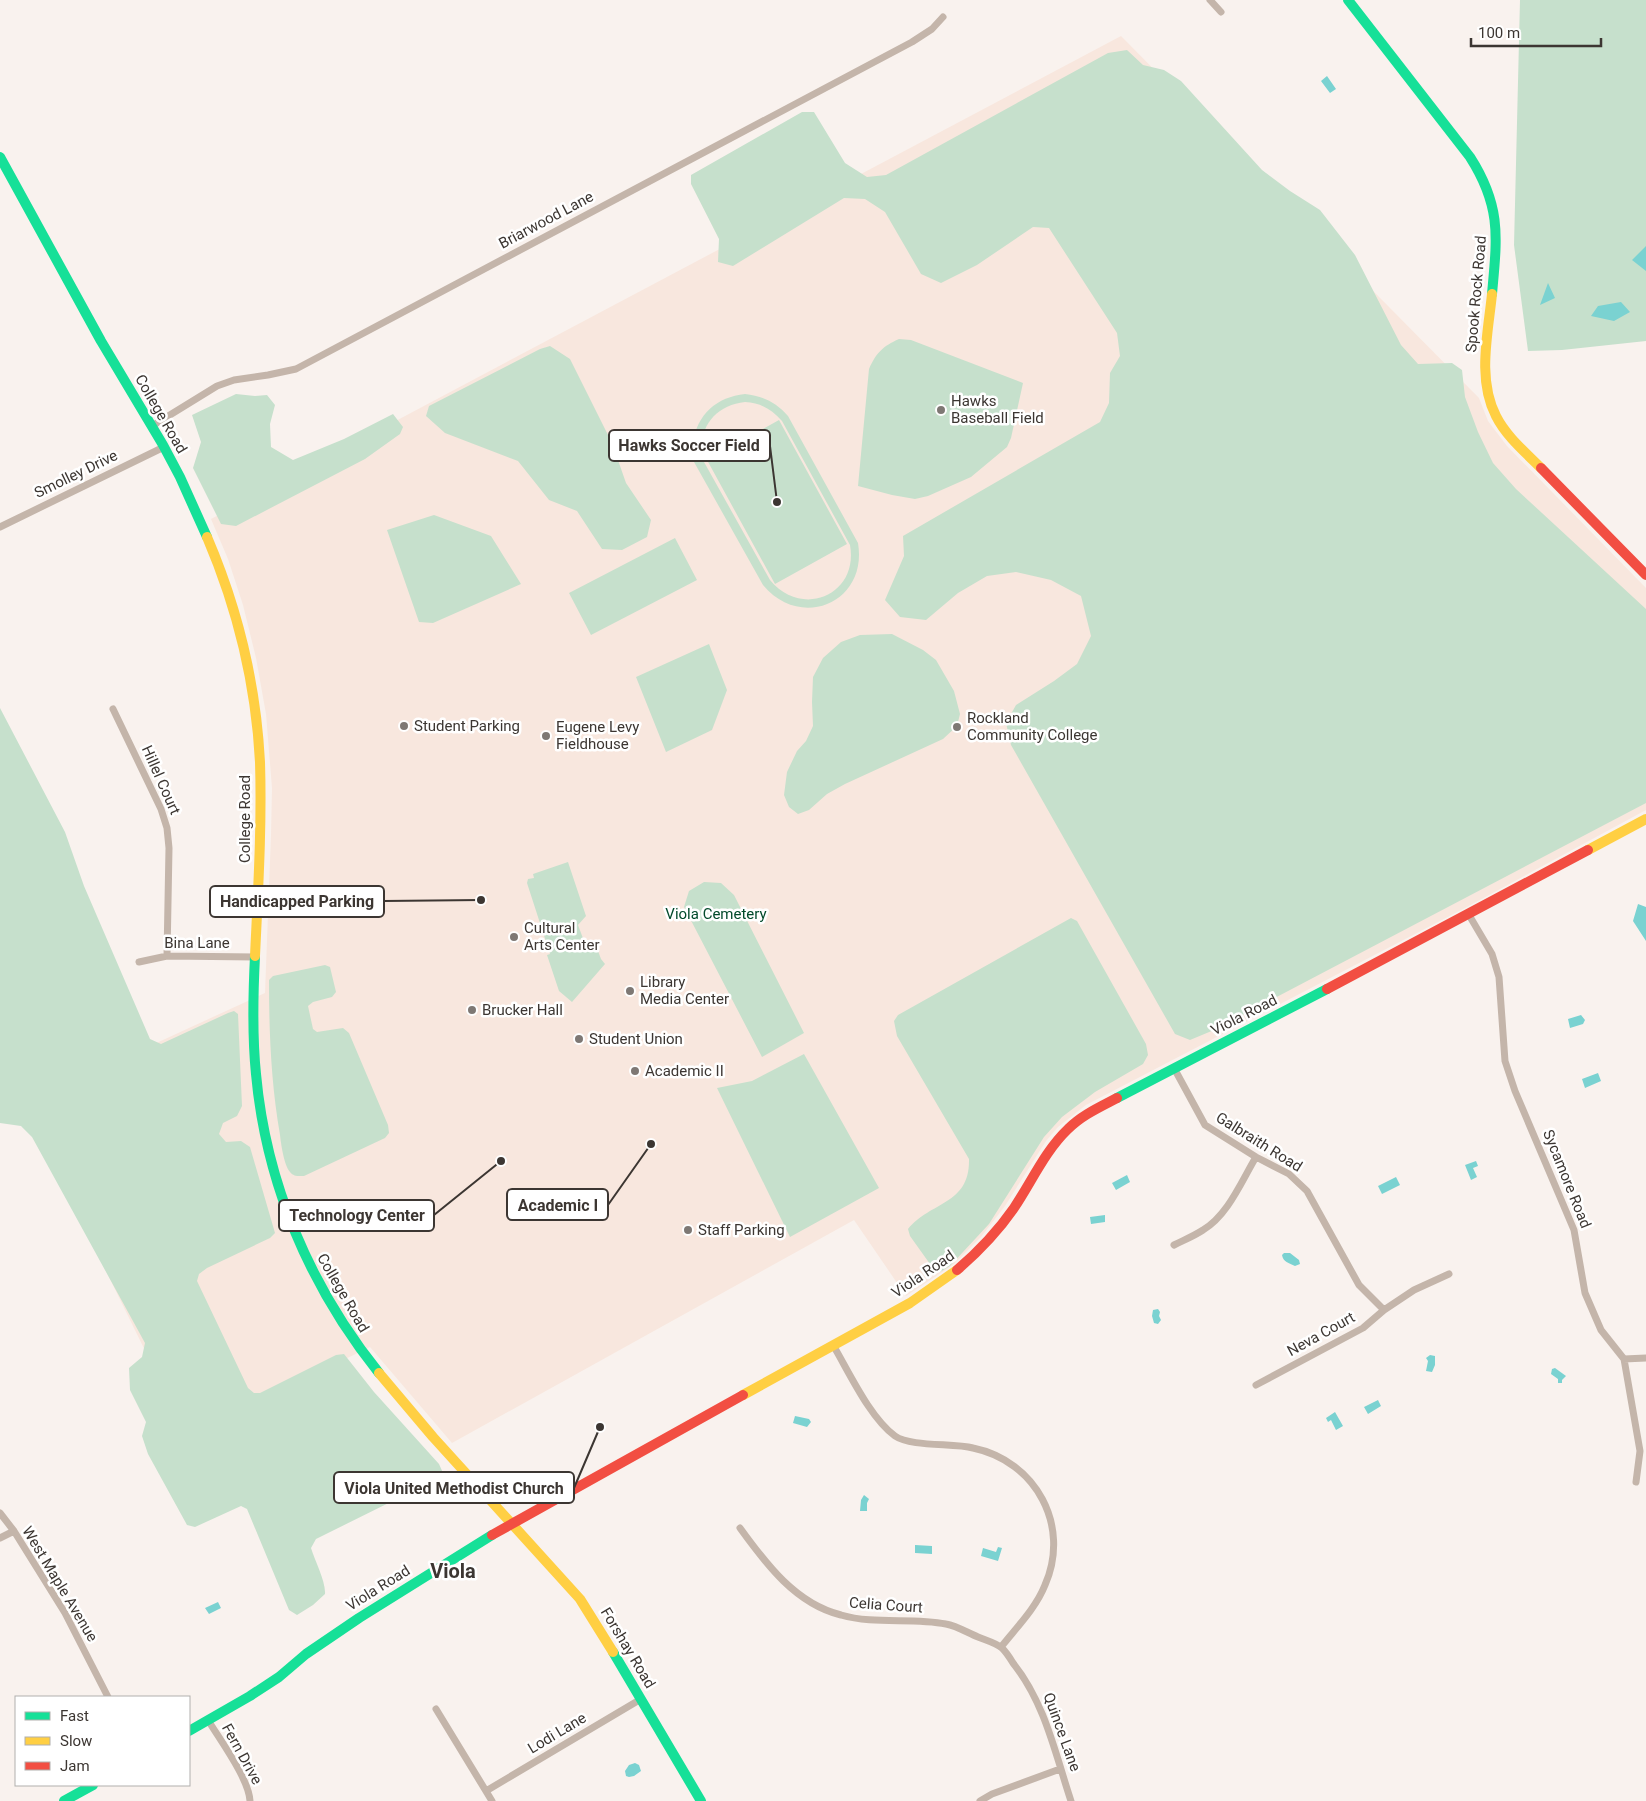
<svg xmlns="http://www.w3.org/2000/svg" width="1646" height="1801" font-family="Roboto,sans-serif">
<rect width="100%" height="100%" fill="#f9f2ee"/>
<path fill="#f8e7de" d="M1121 36 1479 398 1488 421 1507 446 1646 588V810L1465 908 1086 1105 1058 1127 1046 1141 1005 1206 981 1237 953 1265 906 1296 854 1220 452 1443 370 1347 187 1436 24 1104 265 993 271 835 272 788 266 714 256 658 243 605 228 559 211 519Z"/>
<path fill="#c6e0cc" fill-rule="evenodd" d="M1520 0H1646V341L1562 350 1528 351 1514 245Z
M1127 50 1143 65 1164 70 1181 81 1262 170 1290 191 1320 210 1355 255 1401 345 1418 364 1452 363 1462 370 1465 397 1478 432 1493 463 1516 489 1646 609V803L1214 1030 1190 1040 1175 1034 1011 745 1006 723 1016 705 1054 681 1077 664 1091 636 1081 596 1051 580 1016 572 987 576 958 593 926 620 900 617 885 600 904 556 903 536 1100 422 1109 403 1110 373 1120 356 1117 333 1049 228 1033 227 977 265 941 283 921 274 885 212 865 199 844 198 733 266 718 262 719 239 691 184V175L802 112H814L845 163 867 177 886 175 1108 53Z
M899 339 911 340 1023 383 1011 438 1007 447 971 477 928 496 915 499 892 495 858 486 869 369C876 353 883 346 899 339Z
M550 346 570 359 612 443 626 483 651 520 647 537 622 550 602 549 577 511 549 500 518 461 445 433 426 416 429 406 540 349Z
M236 394 255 396 267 395 275 405 270 424 271 447 293 460 344 439 393 414 403 427 400 434 365 459 236 526 221 524 193 468 201 442 192 415Z
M745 394C763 396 776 402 788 416L858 543C868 602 801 631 763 585L680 437 687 433 693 443C697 414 717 397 745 394ZM745 402C761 403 771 409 782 421L850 545C859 595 802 619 770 580L704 462C695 431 714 405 745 402Z
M779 420 847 544 775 584 707 460Z
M434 515 491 536 521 584 433 623 419 622 387 530Z
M675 538 697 580 591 635 569 593Z
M892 634 923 650 936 660 954 691 960 714 957 726 943 739 845 784 827 794 809 810 798 814 789 807 784 795 787 772 797 751 806 741 813 726 812 702 813 677 823 658 841 642 860 635Z
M709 644 727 690 712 730 666 752 636 677Z
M0 708 65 832 84 886 150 1039 161 1044 228 1013 234 1011 238 1014 242 1106 237 1116 223 1123 219 1134 226 1142 241 1141 250 1147 275 1233 270 1238 207 1268 199 1274 197 1281 248 1388 254 1393H260L336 1355 344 1354 374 1392 439 1464 443 1473 437 1479 316 1539 311 1548C315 1561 326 1582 325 1594L313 1605 297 1615 289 1610 247 1509 241 1506 195 1527 187 1525 148 1454 142 1436 146 1422 130 1390 129 1368 142 1357 145 1343 32 1137 21 1126 0 1123Z
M568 862 586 916 578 925 584 941 595 943 601 959 605 964 572 1002 559 991 547 955 550 954 527 883 528 879 534 878 533 874Z
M704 882 721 883 734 895 804 1033 762 1057 684 907 689 891Z
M1071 918 1077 921 1146 1044 1148 1055 1143 1064 1095 1092 1062 1117 1044 1137 989 1224 950 1266 940 1272 935 1271 910 1236 908 1229C931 1201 970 1205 969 1159L897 1036 894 1021 898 1015Z
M325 965 330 967 336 992 332 997 313 1002 308 1006 313 1029 317 1032 343 1028 349 1033 388 1125 389 1133 385 1138 304 1176C299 1176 294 1177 290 1172 284 1165 281 1144 280 1135 271 1082 269 1033 269 980L273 976Z
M804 1054 879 1188 790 1237 717 1088 752 1081Z"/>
<path fill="#7ad2d1" d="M1327 76 1336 89 1330 93 1321 81Z
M1646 246V271L1632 260Z
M1548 283 1555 298 1540 305Z
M1621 302 1630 312 1614 321 1591 316 1598 306Z
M1638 904 1646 907V941L1633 921Z
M1581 1015 1585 1020 1583 1024 1570 1028 1568 1019Z
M1598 1073 1601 1081 1585 1088 1582 1079Z
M1476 1161 1478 1166 1473 1168 1477 1177 1471 1180 1465 1165Z
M1127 1175 1130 1182 1116 1190 1112 1183Z
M1396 1177 1400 1185 1382 1194 1378 1186Z
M1105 1215V1222L1091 1224 1090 1217Z
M1284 1253H1290L1299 1260 1300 1264 1295 1266C1289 1263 1283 1262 1282 1255Z
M1158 1309 1160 1312 1159 1316 1161 1320 1158 1324 1154 1323 1152 1316 1153 1310Z
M1430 1355 1435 1356V1365L1432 1372 1426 1371 1428 1361 1426 1358Z
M1555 1368 1566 1376 1562 1380V1383H1558V1379L1551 1374 1552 1369Z
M1378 1400 1381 1406 1368 1414 1364 1407Z
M1335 1412 1343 1426 1336 1430 1331 1420 1328 1422 1326 1418Z
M795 1416 809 1419 811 1422 807 1427 793 1423Z
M864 1495 869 1499 867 1503V1511H860L861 1500Z
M915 1545 932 1546V1554L915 1553Z
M998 1547 1002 1548 998 1561 981 1556 983 1548 996 1552Z
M218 1602 221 1608 209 1614 205 1608Z
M635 1763 639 1765 641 1771 634 1776 629 1777 626 1776 625 1771 629 1765Z"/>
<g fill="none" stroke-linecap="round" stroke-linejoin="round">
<path stroke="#c4b5aa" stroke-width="7" d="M1210 0 1221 12
M152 426 217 386 234 380 268 375 296 369 912 42 932 29 943 17
M0 527 164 447
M113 709 161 809 167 828 169 848 167 956
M1469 915 1492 954 1499 977 1505 1061 1515 1091 1574 1230 1585 1293 1601 1330 1624 1359 1640 1451 1636 1482
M139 962 167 956 256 957
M1174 1068 1205 1125 1256 1157 1289 1174 1307 1191 1359 1285 1384 1310
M1174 1245C1184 1240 1194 1236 1203 1230 1228 1215 1241 1182 1256 1157
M833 1345C849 1372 870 1418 895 1436 911 1447 953 1443 973 1448 1036 1461 1071 1526 1045 1585 1036 1608 1016 1628 1001 1647
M1624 1359 1646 1358
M1256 1385 1363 1328 1384 1310 1414 1290 1449 1274
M0 1513 14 1531 65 1613 108 1697
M740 1528C766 1564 796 1604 841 1615 875 1625 912 1617 946 1624 957 1626 968 1633 978 1637 985 1640 996 1643 1002 1648 1006 1652 1010 1658 1013 1663 1045 1703 1055 1753 1071 1801
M0 1538 14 1531
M436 1709 492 1801
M208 1720C220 1740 249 1779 250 1801
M486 1791 641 1699
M980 1801 992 1794 1060 1769"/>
<path stroke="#16e098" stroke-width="10" d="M1348 0 1470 157C1502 207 1497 238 1492 294
M0 157 101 341 163 445 180 477 207 537
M255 956C253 995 252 1035 256 1074 266 1184 310 1287 379 1373
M1117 1098 1327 989
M613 1652 701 1801
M189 1731 250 1696 279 1677 306 1654 359 1618 492 1535
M64 1801 93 1785"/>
<path stroke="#ffcf43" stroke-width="10" d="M1492 294C1488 334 1477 379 1496 416 1506 436 1525 452 1541 468
M207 537C237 607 256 685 260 762 262 827 258 891 255 956
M1588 850 1646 819
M379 1373 433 1437 580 1599 613 1652
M743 1395 910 1303 957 1270"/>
<path stroke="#f24e42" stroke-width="10" d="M1541 468 1646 575
M1327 989 1588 850
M957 1270C978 1252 998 1231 1014 1208 1032 1181 1045 1151 1068 1129 1082 1115 1100 1107 1117 1098
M492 1535 743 1395"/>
</g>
<g fill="#7e7874" stroke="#fff" stroke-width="2">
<circle cx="941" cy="410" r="5"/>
<circle cx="404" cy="726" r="5"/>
<circle cx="957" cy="727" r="5"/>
<circle cx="546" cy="736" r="5"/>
<circle cx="514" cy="937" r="5"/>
<circle cx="630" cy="991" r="5"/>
<circle cx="472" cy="1010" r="5"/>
<circle cx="579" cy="1039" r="5"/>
<circle cx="635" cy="1071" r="5"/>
<circle cx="688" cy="1230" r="5"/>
</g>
<g text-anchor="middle" stroke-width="5" stroke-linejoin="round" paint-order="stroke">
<g font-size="15" fill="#3c3632" stroke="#fff">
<text transform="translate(546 220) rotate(-28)" y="5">Briarwood Lane</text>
<text transform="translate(1476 294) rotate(-85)" y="5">Spook Rock Road</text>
<text transform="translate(161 414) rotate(60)" y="5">College Road</text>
<text transform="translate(76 474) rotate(-26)" y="5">Smolley Drive</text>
<text transform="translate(161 780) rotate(66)" y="5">Hillel Court</text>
<text transform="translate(245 819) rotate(-90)" y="5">College Road</text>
<text x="197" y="948">Bina Lane</text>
<text transform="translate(1244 1015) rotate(-27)" y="5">Viola Road</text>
<text transform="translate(1259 1142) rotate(32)" y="5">Galbraith Road</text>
<text transform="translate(1567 1179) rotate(68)" y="5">Sycamore Road</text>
<text transform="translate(923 1274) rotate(-34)" y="5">Viola Road</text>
<text transform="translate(343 1293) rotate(60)" y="5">College Road</text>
<text transform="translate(1321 1334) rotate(-29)" y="5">Neva Court</text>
<text transform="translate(60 1584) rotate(59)" y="5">West Maple Avenue</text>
<text transform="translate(378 1588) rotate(-32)" y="5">Viola Road</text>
<text transform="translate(886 1605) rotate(4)" y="5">Celia Court</text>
<text transform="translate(628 1648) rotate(59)" y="5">Forshay Road</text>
<text transform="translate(1062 1732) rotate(70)" y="5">Quince Lane</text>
<text transform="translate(557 1733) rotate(-31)" y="5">Lodi Lane</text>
<text transform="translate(242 1754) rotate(61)" y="5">Fern Drive</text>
</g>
<g font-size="15" fill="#3c3632" stroke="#fff" text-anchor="start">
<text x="951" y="406">Hawks<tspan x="951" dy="17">Baseball Field</tspan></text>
<text x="967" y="723">Rockland<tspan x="967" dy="17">Community College</tspan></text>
<text x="414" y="731">Student Parking</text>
<text x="556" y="732">Eugene Levy<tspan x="556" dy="17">Fieldhouse</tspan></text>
<text x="524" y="933">Cultural<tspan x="524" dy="17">Arts Center</tspan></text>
<text x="640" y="987">Library<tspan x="640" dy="17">Media Center</tspan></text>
<text x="482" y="1015">Brucker Hall</text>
<text x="589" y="1044">Student Union</text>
<text x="645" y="1076">Academic II</text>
<text x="698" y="1235">Staff Parking</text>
</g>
<g font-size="15" fill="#024a2b" stroke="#fff">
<text x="716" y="919">Viola Cemetery</text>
</g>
<g font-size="20" font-weight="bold" fill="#3c3632" stroke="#fff">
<text x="453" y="1578">Viola</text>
</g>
</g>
<path fill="none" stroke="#3c3632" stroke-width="2" d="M777 502L770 446M481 900L384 901M651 1144L608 1205M501 1161L434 1215M600 1427L574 1488"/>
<g fill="#3c3632" stroke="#fff" stroke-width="2">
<circle cx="777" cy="502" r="5"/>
<circle cx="481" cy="900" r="5"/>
<circle cx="651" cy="1144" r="5"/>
<circle cx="501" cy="1161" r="5"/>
<circle cx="600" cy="1427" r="5"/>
</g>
<g fill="#fff" stroke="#3c3632" stroke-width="2">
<rect x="609" y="430" width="161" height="31" rx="5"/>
<rect x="210" y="886" width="174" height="31" rx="5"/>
<rect x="507" y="1189" width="101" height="31" rx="5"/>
<rect x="279" y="1200" width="155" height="31" rx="5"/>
<rect x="334" y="1472" width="240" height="31" rx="5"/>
</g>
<g font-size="16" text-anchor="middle" font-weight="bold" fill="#3c3632">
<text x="689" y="451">Hawks Soccer Field</text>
<text x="297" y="907">Handicapped Parking</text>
<text x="558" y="1211">Academic I</text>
<text x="357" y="1221">Technology Center</text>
<text x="454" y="1494">Viola United Methodist Church</text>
</g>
<rect x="15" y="1696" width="175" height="90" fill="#ffffff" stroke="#b1afad"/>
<rect x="25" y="1712" width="25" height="8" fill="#16e098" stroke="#b1afad"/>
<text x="60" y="1721" font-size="15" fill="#3c3632">Fast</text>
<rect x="25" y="1737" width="25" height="8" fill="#ffcf43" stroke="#b1afad"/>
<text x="60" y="1746" font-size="15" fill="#3c3632">Slow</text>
<rect x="25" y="1762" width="25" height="8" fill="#f24e42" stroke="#b1afad"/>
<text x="60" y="1771" font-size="15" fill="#3c3632">Jam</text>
<path d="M1471 38v8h130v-8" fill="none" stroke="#3c3632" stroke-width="2.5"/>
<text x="1478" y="38" font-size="15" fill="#3c3632" stroke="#ffffff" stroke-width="4" paint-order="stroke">100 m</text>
</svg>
